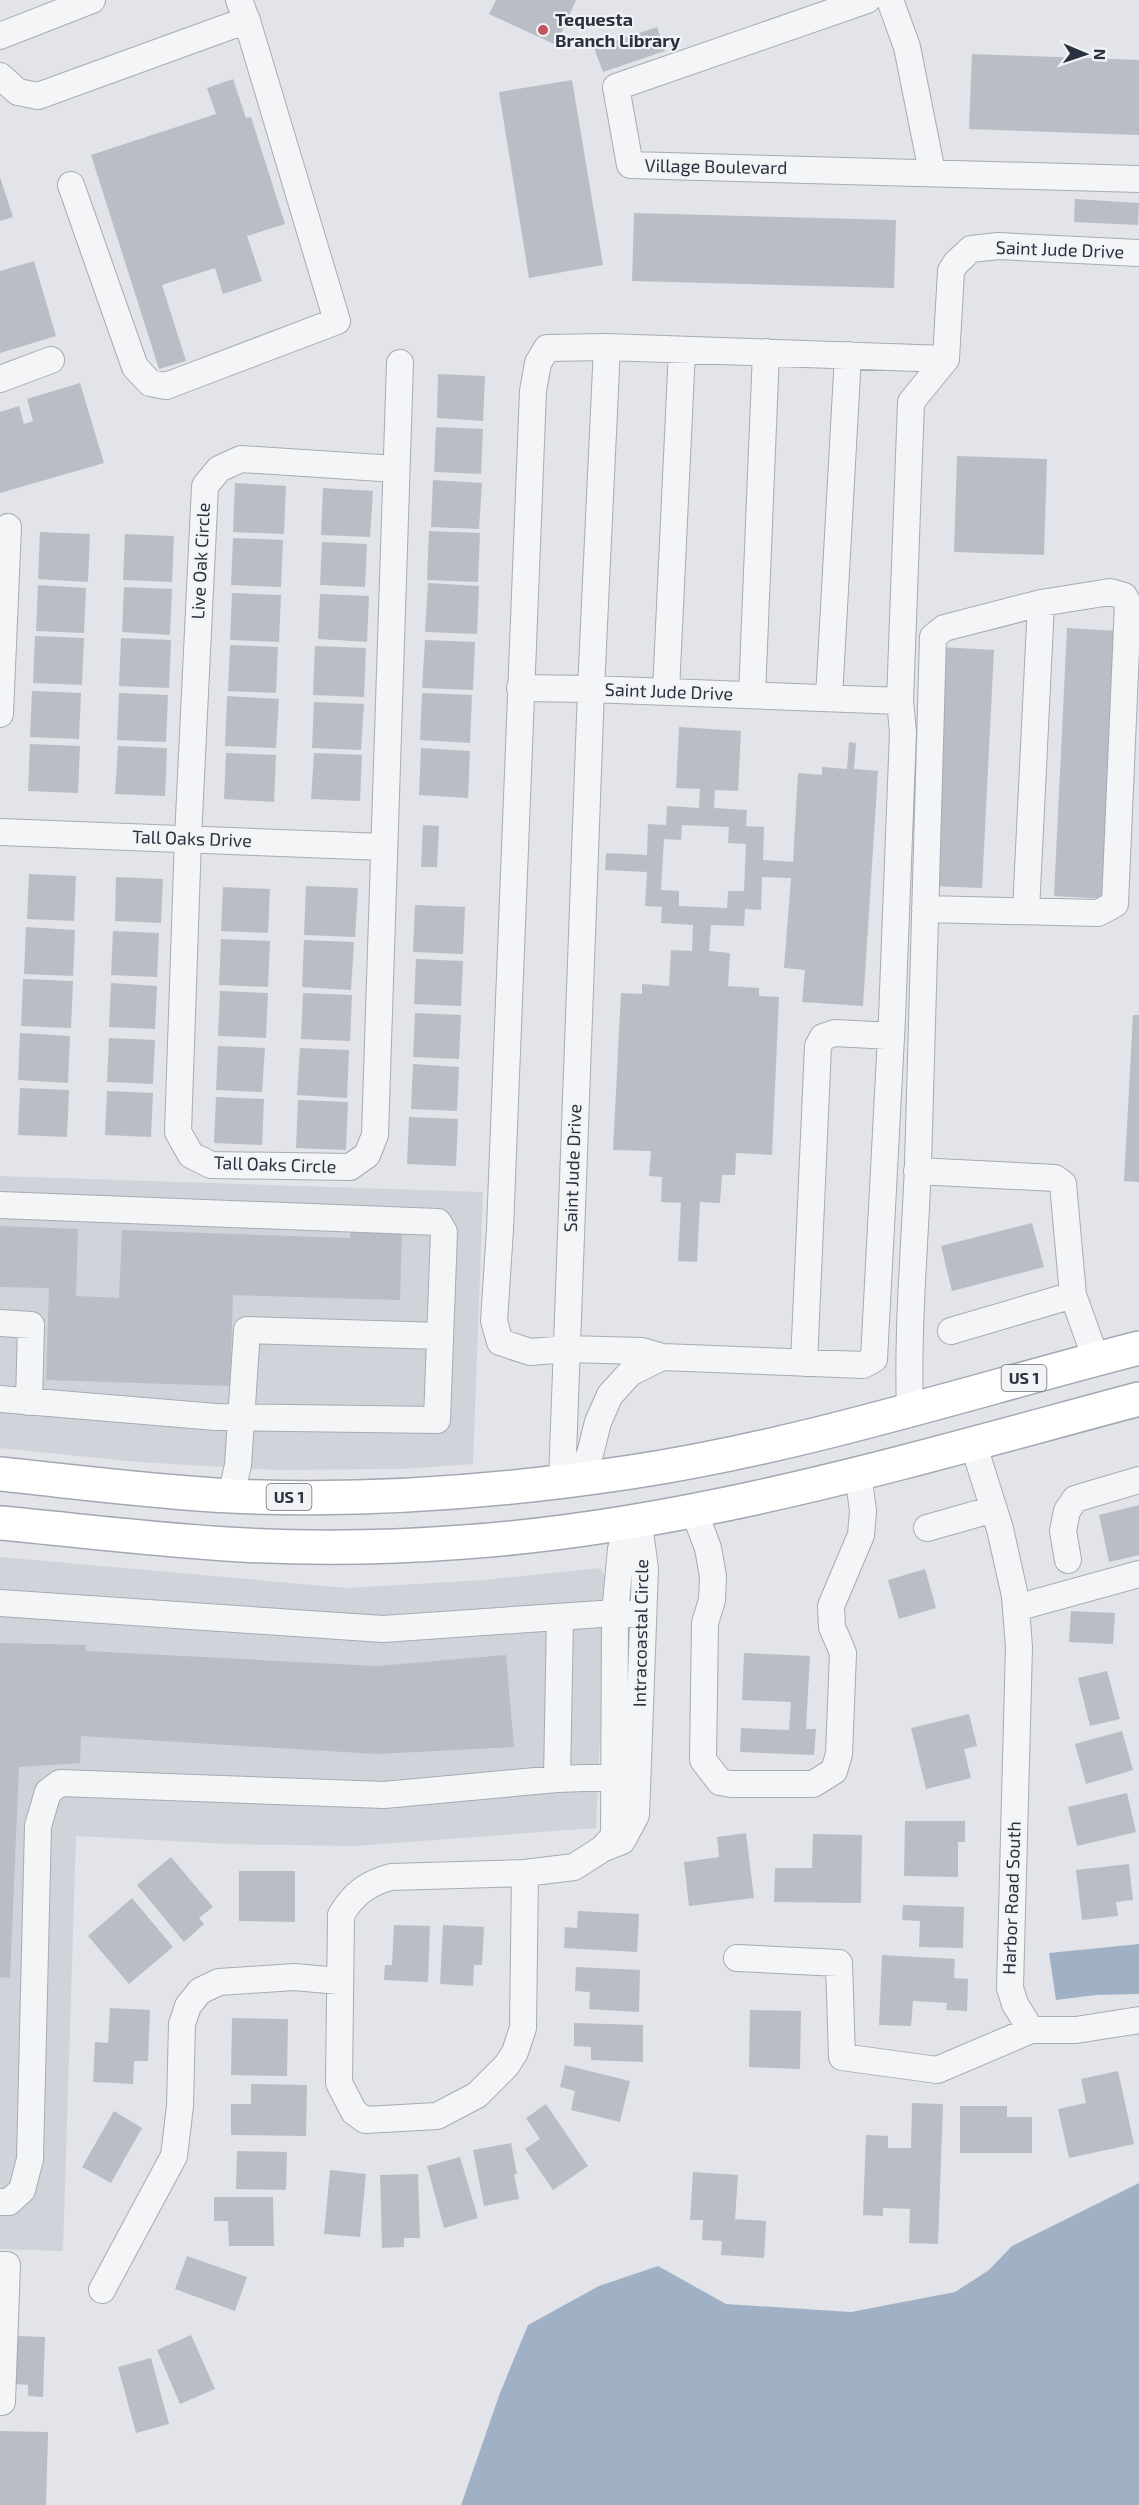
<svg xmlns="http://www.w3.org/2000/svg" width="1139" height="2505" font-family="'Exo 2',sans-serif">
<rect width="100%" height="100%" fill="#e2e4e9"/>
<path fill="#d0d3da" d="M0 1176 483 1192 473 1464 403 1469 275 1470 138 1462 0 1448Z
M0 1557 347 1588 484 1580 600 1568 607 1579 596 1828 355 1846 230 1844 76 1836 63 2251 0 2249Z"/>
<path fill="#a0b1c5" d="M1139 1944V1994L1096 1995 1056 2000 1049 1953Z
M1139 2183V2505H461L500 2393 528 2325 599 2286 658 2266 726 2304 851 2312 955 2292 989 2270 1012 2246Z"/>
<path fill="#b9bdc5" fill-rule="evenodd" d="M496 0H576L556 45 489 14Z
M657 27 665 51 603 72 594 48Z
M972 54 1139 60V135L969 129Z
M233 79 246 118 251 117 285 224 247 236 262 281 223 294 215 268 162 285 186 361 159 369 91 155 216 114 207 88Z
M572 80 603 265 529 278 499 92Z
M0 177 13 217 0 221Z
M1075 199 1139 203 1138 225 1074 222Z
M634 213 896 220 894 288 632 281Z
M34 261 56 336 0 353V271Z
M438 374 485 376 483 421 437 418Z
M80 383 104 463 0 493V412L19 406 24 424 33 421 27 399Z
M436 427 483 429 481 474 434 472Z
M957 456 1047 459 1044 555 954 552Z
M433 480 482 483 479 529 431 527Z
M235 483 286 486 284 534 233 532Z
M323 488 373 491 370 537 321 535Z
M429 531 480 533 478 582 427 580Z
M40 532 90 534 88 582 38 579Z
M125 534 174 536 172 582 123 580Z
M233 538 283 540 281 587 231 585Z
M322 542 367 544 365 587 320 585Z
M428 583 479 586 477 634 425 632Z
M38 585 86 588 84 633 36 631Z
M124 587 172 589 170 635 122 632Z
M232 593 281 595 279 642 230 640Z
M320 594 369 596 367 642 318 639Z
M1067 628 1119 631 1107 899 1054 896Z
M35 636 84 638 82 685 33 683Z
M121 638 171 640 169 688 119 686Z
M425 640 475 642 473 690 422 688Z
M230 645 278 647 276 693 228 691Z
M315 646 366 648 364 697 313 695Z
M941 647 994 650 982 888 929 886Z
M32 691 81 693 79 739 30 737Z
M119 693 168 695 166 742 117 740Z
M422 693 472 695 470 743 420 740Z
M227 696 279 699 276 748 225 746Z
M314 702 364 704 361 750 312 748Z
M679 727 741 731 738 791 715 790 714 808 747 810 746 826 764 827 763 860 793 862 798 773 822 775V767L847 769 849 742 856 743 854 769 878 771 863 1006 802 1002 805 970 784 968 791 878 762 877 761 910 745 909 744 926 711 925 709 951 730 953 728 986 759 988V996L779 997 772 1155 736 1153 735 1175H722L720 1203 700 1202 697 1262 678 1261 681 1203 661 1202 662 1177 649 1176 651 1151 613 1150 621 993 642 994V984L669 986 671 950 692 951 693 925 661 923 662 907 645 906 647 872 605 870 606 853 647 855 648 824 666 825 667 806 699 808 700 789 676 788ZM682 825 729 827 728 843 746 844 744 891H728L727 908 679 906V891L661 890 664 839 681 840Z
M30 744 80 746 78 793 28 791Z
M118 746 167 748 165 796 115 794Z
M421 748 470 751 468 798 419 795Z
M226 753 276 755 274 802 224 799Z
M314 753 362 755 360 801 311 799Z
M423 825 439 826 437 867H421Z
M29 874 76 876 74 921 27 919Z
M116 877 163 879 161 923 115 921Z
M306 886 358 888 355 937 304 935Z
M223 887 270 889 268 933 221 931Z
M415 905 465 907 463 954 413 952Z
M26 927 75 930 73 976 24 974Z
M113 931 159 933 157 977 111 975Z
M221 939 270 941 268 987 219 985Z
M304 940 354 942 351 990 302 987Z
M416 959 463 961 461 1006 414 1004Z
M23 979 73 981 71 1028 21 1026Z
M111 983 157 986 155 1029 109 1027Z
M220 991 268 993 266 1038 218 1036Z
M303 993 352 995 350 1041 301 1039Z
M415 1013 461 1015 459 1059 413 1057Z
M1133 1015H1139V1182L1124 1181Z
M20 1033 70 1036 68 1083 18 1080Z
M109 1038 155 1040 153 1084 107 1082Z
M218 1046 265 1048 262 1092 216 1090Z
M300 1048 349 1050 347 1098 297 1095Z
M413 1064 459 1067 457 1111 411 1109Z
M20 1088 69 1090 67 1137 18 1135Z
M107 1091 153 1093 151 1137 105 1135Z
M216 1097 264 1099 262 1145 214 1143Z
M298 1100 348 1102 346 1150 296 1148Z
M409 1117 458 1119 456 1166 407 1164Z
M1032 1223 1044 1267 952 1291 941 1246Z
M0 1226 78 1229 76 1296 119 1298 122 1230 350 1238V1230L402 1231 400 1300 233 1295 230 1386 46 1380 49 1288 0 1287Z
M1139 1505V1555L1109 1562 1099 1515Z
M925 1569 936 1608 899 1619 888 1580Z
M1071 1611 1115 1613 1113 1644 1069 1642Z
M0 1643 86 1645V1651L377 1666 506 1655 514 1747 377 1754 81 1736 80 1763 19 1767 10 1978 0 1977Z
M744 1653 810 1656 806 1729H816L814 1755 740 1752 741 1728 789 1730 791 1702 742 1700Z
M1107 1671 1120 1719 1090 1726 1078 1678Z
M969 1714 977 1746 964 1749 971 1778 926 1789 911 1728Z
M1122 1731 1133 1770 1086 1784 1075 1744Z
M1127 1793 1136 1832 1077 1846 1068 1807Z
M905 1821H965V1842H958V1877L904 1876Z
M746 1833 754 1898 689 1906 684 1862 719 1857 717 1837Z
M813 1834 862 1835 861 1903 774 1902 775 1868H812Z
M171 1857 213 1907 199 1918 204 1924 184 1942 137 1885Z
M1129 1864 1133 1900 1116 1902 1118 1916 1082 1920 1076 1870Z
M239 1871H295V1922L239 1921Z
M132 1898 173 1947 129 1984 88 1936Z
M903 1905 964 1907 963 1948 919 1947 920 1921 902 1920Z
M578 1911 639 1914 637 1952 564 1948 565 1927 577 1928Z
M394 1925 430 1926 428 1982 384 1980 385 1965H392Z
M443 1925 484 1927 482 1965H474L473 1986 440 1984Z
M882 1955 955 1959 954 1978 968 1979 967 2011 946 2010 947 2003 913 2001 911 2026 879 2025Z
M576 1967 640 1970 639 2012 589 2009 590 1992 575 1991Z
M110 2008 150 2010 148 2061H134L133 2084 93 2082 95 2042 108 2043Z
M750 2010 801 2011 800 2069 749 2067Z
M232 2018 288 2019 287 2076 231 2075Z
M574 2023 643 2025V2062L591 2060V2047L574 2046Z
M565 2065 630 2081 620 2122 571 2110 575 2091 560 2087Z
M1118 2071 1134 2144 1069 2158 1058 2109 1086 2103 1081 2079Z
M251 2084 307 2085 306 2136 231 2135V2104H251Z
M912 2103 943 2104 938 2244 909 2243 910 2209 883 2208V2216L863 2215 866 2135 888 2136V2148H911Z
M546 2104 588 2166 553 2190 525 2149 540 2139 526 2118Z
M960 2106H1007V2117H1032V2153H960Z
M114 2111 142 2128 111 2183 82 2167Z
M511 2143 517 2174H514L519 2199 484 2206 473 2150Z
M237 2151 287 2152 286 2190 236 2189Z
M460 2157 478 2218 444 2228 427 2166Z
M330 2170 366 2174 360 2237 324 2234Z
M693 2172 738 2175 735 2219 766 2221 764 2258 721 2255 722 2241 702 2240 703 2220H690Z
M418 2174 420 2238H404V2247L382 2248 380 2175Z
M214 2197H273L274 2246H229L228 2221H214Z
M187 2256 247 2277 235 2311 175 2289Z
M191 2335 215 2389 180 2404 157 2350Z
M18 2336 45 2337 43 2397 28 2396V2385L15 2384Z
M151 2358 169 2424 136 2433 118 2367Z
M0 2431 48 2432 46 2505H0Z"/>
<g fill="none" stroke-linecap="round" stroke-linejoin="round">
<defs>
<path id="minor" d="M867 0 616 87 630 165 1139 179
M890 0 907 47 932 172
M0 36 92 0
M0 76 18 92 38 96 247 20
M71 185 135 367 150 383 166 386 337 321 248 24 239 0
M607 347 547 348 538 363 533 391 500 1229 494 1321 500 1342 530 1352 567 1349 642 1351 662 1357
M0 379 51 360
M396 469 241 459 219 469 205 486 188 838 178 1132 191 1155 211 1165 350 1167 367 1155 375 1135 400 363
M520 688 591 689 607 347 946 359
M666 691 682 350
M752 695 766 352
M829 698 848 355
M0 714 8 527
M0 832 384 847
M1026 911 1041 603
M917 1171 1055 1178 1063 1184 1073 1295 1096 1359
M0 1205 438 1222 444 1232 437 1420 216 1417 0 1399
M0 1323 31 1325 29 1402
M951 1331 1073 1295
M804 1363 818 1046 823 1037 835 1033 891 1036
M910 1409C907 1327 915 1245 918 1164 923 988 928 812 933 637L944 628 1041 603 1110 592 1124 596 1128 603 1115 904 1098 913 925 909
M973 1443 1000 1529 1015 1596 1019 1647 1010 1988 1015 2004 1031 2030
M578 1479 590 1454 598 1422 610 1395 630 1373 662 1357 863 1365 874 1359 892 1018 903 732 900 701
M562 1481 591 689 900 701 911 402 946 359 951 271 956 263 971 249 998 246 1139 253
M231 1496 238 1465 247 1330 440 1336
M694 1511 708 1548 713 1576 712 1600 705 1623 703 1760 720 1782 731 1784H813L834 1771 839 1754 843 1653 832 1627 831 1606 861 1535 863 1511 858 1473
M927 1528 994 1509
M1068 1560 1063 1531 1067 1511 1075 1499 1139 1480
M0 1603 383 1629 615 1613 643 1615
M1016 1608 1139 1574
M557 1779 560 1617
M602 1849 614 1836 615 1613 621 1549 624 1540 636 1522
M525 1873 523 2028 515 2052 507 2065 477 2095 437 2116 365 2120 354 2112 339 2083 341 1915C353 1894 368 1883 391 1877L525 1873 574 1867 602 1849 622 1841 636 1815 645 1569 640 1531 636 1522
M737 1958 839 1963 842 2057 937 2070 1031 2030H1076L1139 2020
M0 2202H9L22 2190 30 2159 38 1826 48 1792 60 1783 384 1795 557 1779 637 1776
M0 2265H7L2 2402H0
M102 2290 174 2156 180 2106 182 2024 188 2006 200 1991 219 1982 294 1977 339 1981"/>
<path id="major" d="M0 1474C77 1482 154 1492 231 1496 365 1502 499 1492 631 1472 803 1446 971 1391 1139 1348
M0 1523C75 1530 150 1539 226 1544 304 1549 385 1548 464 1542 694 1526 917 1458 1139 1399"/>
</defs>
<use href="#minor" stroke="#a7abb3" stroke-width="28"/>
<use href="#major" stroke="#a2a8b3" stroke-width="36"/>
<use href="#minor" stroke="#f4f5f7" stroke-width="26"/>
<use href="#major" stroke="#fff" stroke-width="33"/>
</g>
<circle fill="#c15361" stroke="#f1f3f6" stroke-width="2" cx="543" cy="30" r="6"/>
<g text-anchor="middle" stroke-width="4.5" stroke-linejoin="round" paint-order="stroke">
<g fill="#f1f3f6" stroke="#666c76" stroke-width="1.5">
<rect x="1001.5" y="1365" width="45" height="26" rx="4.5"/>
<rect x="266.5" y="1484" width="45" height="26" rx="4.5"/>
</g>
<g font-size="16" font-weight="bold" fill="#2b323f">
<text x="1024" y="1384">US 1</text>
<text x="289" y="1503">US 1</text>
</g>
<g font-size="18" font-weight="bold" fill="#2b323f" stroke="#f1f3f6" text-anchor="start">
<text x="555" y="26">Tequesta<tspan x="555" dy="21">Branch Library</tspan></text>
</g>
<g font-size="18" fill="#2b323f" stroke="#f1f3f6">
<text transform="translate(716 167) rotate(1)" y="6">Village Boulevard</text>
<text transform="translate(1060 250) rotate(2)" y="6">Saint Jude Drive</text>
<text transform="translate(201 561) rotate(-87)" y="6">Live Oak Circle</text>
<text transform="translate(669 692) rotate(2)" y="6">Saint Jude Drive</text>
<text transform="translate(192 839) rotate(2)" y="6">Tall Oaks Drive</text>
<text transform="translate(275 1165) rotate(2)" y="6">Tall Oaks Circle</text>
<text transform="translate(573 1168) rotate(-88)" y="6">Saint Jude Drive</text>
<text transform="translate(641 1633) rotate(-89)" y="6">Intracoastal Circle</text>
<text transform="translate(1012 1898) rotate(-88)" y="6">Harbor Road South</text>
</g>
</g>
<g transform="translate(1085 54) rotate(92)" stroke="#f1f3f6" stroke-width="4.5" paint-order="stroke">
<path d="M0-4.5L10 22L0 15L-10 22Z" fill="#2b323f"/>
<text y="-9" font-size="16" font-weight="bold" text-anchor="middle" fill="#2b323f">N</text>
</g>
</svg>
